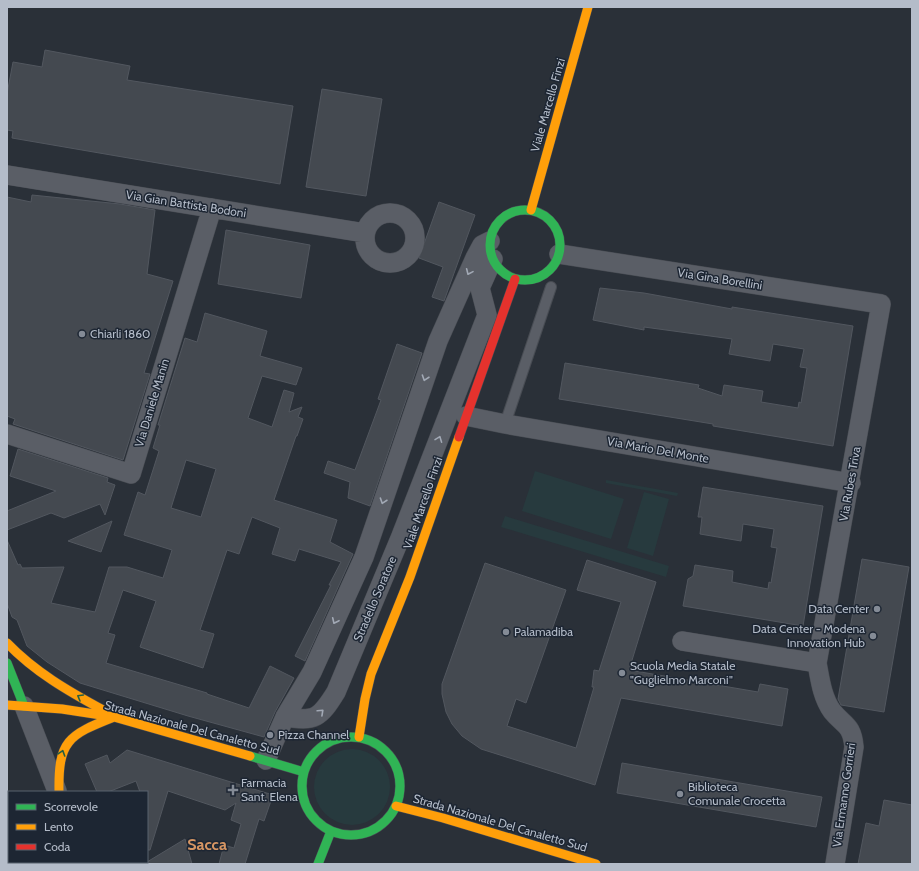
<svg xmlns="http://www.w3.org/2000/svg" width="919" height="871" font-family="Cabin,sans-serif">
<rect width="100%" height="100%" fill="#2a3038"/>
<path fill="#273a3e" d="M535 471 624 499 611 539 522 511Z
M606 480 678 493 677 496 606 483Z
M644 492 669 499 653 556 627 548Z
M505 516 669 566 666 577 501 527Z
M314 787a38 38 0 1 1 76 0a38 38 0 1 1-76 0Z"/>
<path fill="#444950" stroke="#52575f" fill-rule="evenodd" d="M45 50 130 66 127 80 293 106 280 184 12 138 13 131 7 130V94L13 62 42 67Z
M322 89 382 99 366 196 306 187Z
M32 195 120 204 155 210 147 274 173 281 144 373 150 374 123 460 13 424 15 419 7 416V197L31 202Z
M439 202 475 215 444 301 432 297 443 267 419 258Z
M226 230 310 245 301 298 218 284Z
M600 288 644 293 732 309V307L853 326 833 446 713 426V424L559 399 565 363 699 385 698 388 722 396 724 385 763 391 761 402 798 408 799 402 801 403 807 368 800 367 804 349 773 344 770 361 729 354 732 339 644 327V330L593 320Z
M205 313 267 331 260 356 302 368 296 385 262 376 248 418 272 427 284 390 294 393 289 412 302 407 298 417 303 419 297 436H296L274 500 337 520 330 542 353 554 305 661 295 656 331 585H329L341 562 299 549 295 561 272 554 280 528 252 517 239 554 227 550 200 630 214 634 203 668 140 647 156 601 123 590 108 633 115 635 106 663 207 693V694L249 708 270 666 294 678 275 712 264 737 188 716 80 683 47 662 27 646 17 620 12 617 7 603V540L18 565 20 564 22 568 64 567 51 603 95 612 109 567H127L163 578 172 550 124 535 138 492 145 495 159 451 153 448 160 425H158L185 338 197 342ZM186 460 216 469 201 517 171 508Z
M397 344 422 353 370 506 348 498 350 482 324 473 328 461 355 470 381 400 378 399Z
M18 449 108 478 107 482 115 485 105 515 100 504 64 518 51 513 7 530V511L56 491 10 476Z
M703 487 823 506 803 626 683 606 688 579 693 576 695 565 733 571 732 582 768 589 769 582 771 583 777 548 771 547 774 529 743 524 741 541 700 534 702 517H698Z
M112 521 101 552 68 541Z
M862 559 909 567 884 712 841 705 838 699Z
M587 560 656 582 629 670 758 692 760 684 788 689 782 726 621 698 595 785 481 749 462 736 452 724 446 712 442 694V684L485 563 566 590 526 703 516 699 507 726 576 748 594 687H592L594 670 599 671 621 602 577 590Z
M127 750 273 795 264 821 259 819 245 864H219L224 845 234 848 241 824 231 820 236 803 225 810 168 791 150 850H147V792H140L136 781 108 792H97L85 764 107 755 110 763Z
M622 763 822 797 816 827 617 793Z
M884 800 912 805V864H858L866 823 879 826Z
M185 839 192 864H142L147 862Z"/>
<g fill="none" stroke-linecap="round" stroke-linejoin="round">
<defs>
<path id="lane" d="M505 424 551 287"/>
<path id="street" d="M7 175 365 233
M365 238a25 25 0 1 1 50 0a25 25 0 1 1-50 0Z
M559 254 881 304 817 663C820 679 822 697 832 711 844 726 852 724 854 747L835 864
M466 416 505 424 851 483
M7 434 131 474 212 208
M682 641 817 663
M24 706 57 791
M285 717C315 722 320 718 336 692L401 536 487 315 480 288 493 259
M266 760 285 717 312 672 364 557 438 341 475 258 482 245 490 241
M84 862 85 864"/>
<path id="fast" d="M490 245a35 35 0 1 1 70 0a35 35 0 1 1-70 0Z
M7 663 24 706
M302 786a49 49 0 1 1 98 0a49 49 0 1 1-98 0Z
M250 756 304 772
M318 864 331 831"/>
<path id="slow" d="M531 210 588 7
M7 643C35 672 68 691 103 710
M7 705 62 709 114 717 250 756
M359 737 365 699 371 674 410 577 459 437
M59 792C58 741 68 735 114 717
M396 806 443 818 596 864"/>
<path id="jam" d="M459 437 515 279"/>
</defs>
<use href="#lane" stroke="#484c53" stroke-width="12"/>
<use href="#street" stroke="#484c53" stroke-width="20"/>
<use href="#fast" stroke="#484c53" stroke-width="10"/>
<use href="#slow" stroke="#484c53" stroke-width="10"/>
<use href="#jam" stroke="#484c53" stroke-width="10"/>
<use href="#lane" stroke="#5a5e66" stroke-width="10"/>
<use href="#street" stroke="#5a5e66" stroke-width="19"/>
<use href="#fast" stroke="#30b455" stroke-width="9"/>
<use href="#slow" stroke="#ff9f0a" stroke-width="9"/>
<use href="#jam" stroke="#e5322d" stroke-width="9"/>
</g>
<defs><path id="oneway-chevron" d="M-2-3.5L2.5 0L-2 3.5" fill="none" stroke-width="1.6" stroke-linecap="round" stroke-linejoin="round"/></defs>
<g stroke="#a2a9b5">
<use href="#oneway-chevron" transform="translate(469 272) rotate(114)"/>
<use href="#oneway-chevron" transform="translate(425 378) rotate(109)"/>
<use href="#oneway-chevron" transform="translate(439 439) rotate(-69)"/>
<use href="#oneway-chevron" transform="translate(383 501) rotate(109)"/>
<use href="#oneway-chevron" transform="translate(335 621) rotate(115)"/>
<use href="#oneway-chevron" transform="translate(321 712) rotate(-43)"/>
</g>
<g stroke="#255f41">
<use href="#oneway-chevron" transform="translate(80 697) rotate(-150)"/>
<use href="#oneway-chevron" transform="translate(62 753) rotate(-72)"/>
</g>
<g fill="#848b96" stroke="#1d2633" stroke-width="1.5">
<circle cx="82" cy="334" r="4"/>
<circle cx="877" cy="609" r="4"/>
<circle cx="506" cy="632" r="4"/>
<circle cx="873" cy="636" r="4"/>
<circle cx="622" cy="673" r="4"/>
<circle cx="270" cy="735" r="4"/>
<path d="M231 784h4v4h4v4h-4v4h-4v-4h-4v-4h4z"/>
<circle cx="680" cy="794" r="4"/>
</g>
<g text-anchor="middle" stroke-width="3" stroke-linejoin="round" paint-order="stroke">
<g font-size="12" fill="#b4bcc9" stroke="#1d2633">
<text transform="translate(548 105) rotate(-74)" y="4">Viale Marcello Finzi</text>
<text transform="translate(186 204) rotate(9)" y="4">Via Gian Battista Bodoni</text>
<text transform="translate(720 279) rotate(9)" y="4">Via Gina Borellini</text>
<text transform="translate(152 403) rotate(-73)" y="4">Via Daniele Manin</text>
<text transform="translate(658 450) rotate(10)" y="4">Via Mario Del Monte</text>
<text transform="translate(850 484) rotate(-80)" y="4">Via Rubes Triva</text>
<text transform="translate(423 503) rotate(-71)" y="4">Viale Marcello Finzi</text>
<text transform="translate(375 599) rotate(-67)" y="4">Stradello Soratore</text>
<text transform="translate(192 728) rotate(15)" y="4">Strada Nazionale Del Canaletto Sud</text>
<text transform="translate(844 795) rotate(-82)" y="4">Via Ermanno Gorrieri</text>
<text transform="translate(500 823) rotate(16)" y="4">Strada Nazionale Del Canaletto Sud</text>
</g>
<g font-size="12" fill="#b4bcc9" stroke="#1d2633" text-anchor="start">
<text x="90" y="338">Chiarli 1860</text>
<text x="869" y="613" text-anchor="end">Data Center</text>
<text x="865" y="633" text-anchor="end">Data Center - Modena<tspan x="865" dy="14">Innovation Hub</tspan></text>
<text x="514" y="636">Palamadiba</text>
<text x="630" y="670">Scuola Media Statale<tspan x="630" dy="14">"Guglielmo Marconi"</tspan></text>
<text x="278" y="739">Pizza Channel</text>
<text x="241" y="787">Farmacia<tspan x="241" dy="14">Sant. Elena</tspan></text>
<text x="688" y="791">Biblioteca<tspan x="688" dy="14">Comunale Crocetta</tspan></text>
</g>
<g font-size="16" font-weight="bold" fill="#d59563" stroke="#1d2633">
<text x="207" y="850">Sacca</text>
</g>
</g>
<rect width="919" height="871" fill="none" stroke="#b4bcc9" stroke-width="16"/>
<rect x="8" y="791" width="140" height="72" fill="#1d2633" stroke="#59626f"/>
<rect x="16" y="804" width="20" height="6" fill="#30b455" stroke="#59626f"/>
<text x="44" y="811" font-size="12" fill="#b4bcc9">Scorrevole</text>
<rect x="16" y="824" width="20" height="6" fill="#ff9f0a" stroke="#59626f"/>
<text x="44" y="831" font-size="12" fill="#b4bcc9">Lento</text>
<rect x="16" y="844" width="20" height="6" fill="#e5322d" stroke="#59626f"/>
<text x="44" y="851" font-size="12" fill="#b4bcc9">Coda</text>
</svg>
